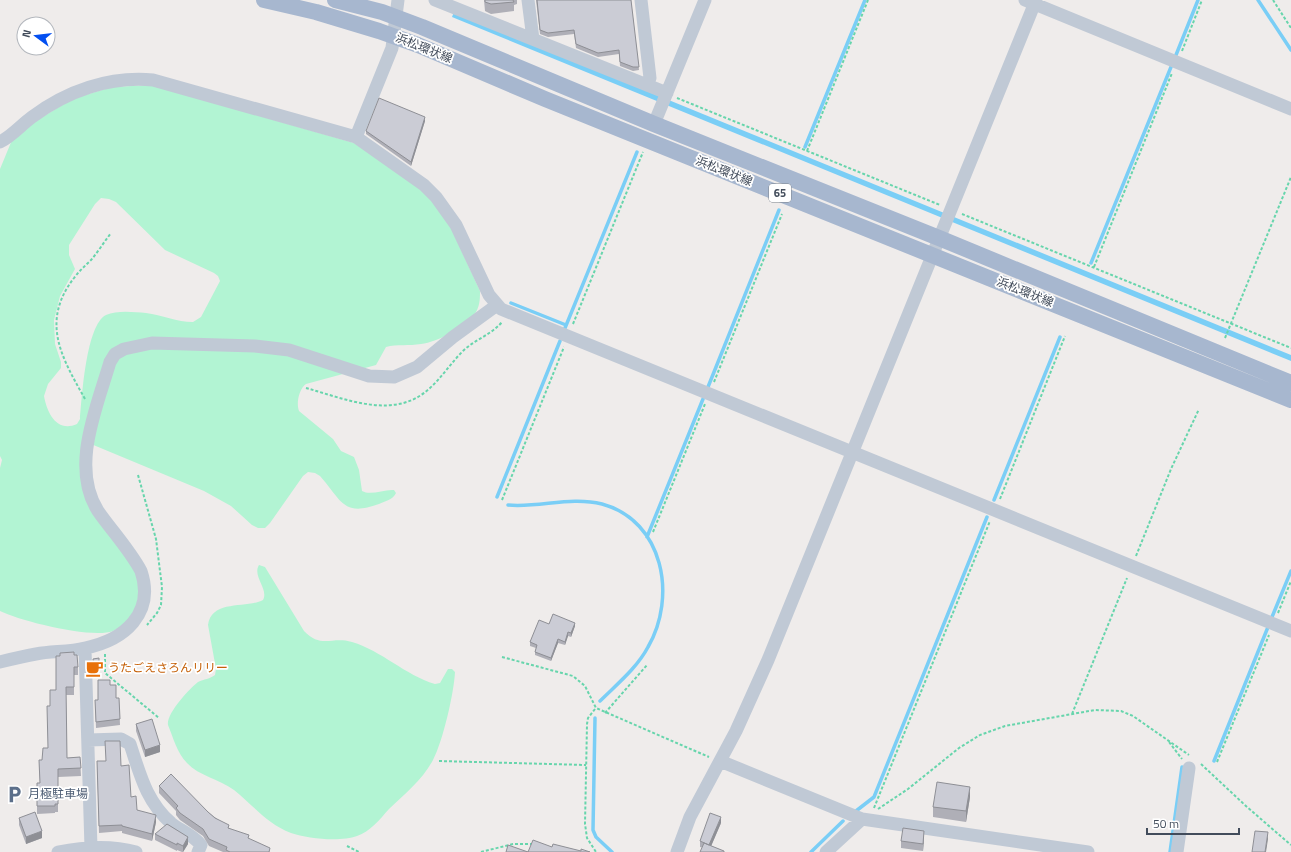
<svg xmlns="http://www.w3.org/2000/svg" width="1291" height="852" font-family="'Titillium Web','Noto Sans JP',sans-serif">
<rect width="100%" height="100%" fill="#efeceb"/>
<path fill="#b2f4d3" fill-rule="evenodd" d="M152 85 354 143 407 178 432 200 451 228 480 291C480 298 480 305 476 312 466 327 438 342 421 344 409 346 397 344 386 347L376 365 306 384C299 389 296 403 299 411L333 439 341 451 354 457 359 470 362 491C371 496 384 489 394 490L396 493C393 500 385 501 379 504 343 517 342 501 320 476L315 473 308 472 303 476 270 523 265 528H258L252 525 231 506 204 491 91 444 82 470 132 562 141 582 135 614C129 619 121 628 113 631 92 639 20 621 0 611V468L2 460 0 456V169L12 140 36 121 72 99 112 87ZM101 198 109 199 116 202 165 250 214 273 218 276 220 281 201 317 193 322C177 322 162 315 146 313 134 312 117 310 106 315 86 325 82 397 80 419L77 424C57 433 47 413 44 396L48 384 61 368V362L55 344 54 320 60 296 75 269 69 255V245L95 204Z
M259 565 265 567 304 631C321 649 332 636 352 642 382 651 405 675 435 684L440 683 448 669H452L455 672C454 693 443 741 433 760 423 779 405 794 389 809 380 819 370 832 357 836 341 842 308 839 291 833 267 824 253 805 234 790 219 779 199 776 187 763 177 753 173 737 168 725 166 714 189 689 198 682 204 679 210 679 215 675L216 669 208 625C212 599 246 609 263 600 269 589 252 576 259 565Z"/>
<path fill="#7acef6" d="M454 12 1291 355V361L452 17Z"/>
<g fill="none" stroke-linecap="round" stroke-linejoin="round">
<path stroke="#7acef6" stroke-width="3.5" d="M1258 0 1291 50
M1176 55 1198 0
M805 147 865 0
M1091 263 1171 67
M511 303 566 325
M565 328 637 152
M708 387 779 210
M497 497 560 341
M994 500 1060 337
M508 505C540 508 570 496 602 504 664 521 677 597 648 647 637 668 616 685 600 701
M647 537 703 399
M1272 617 1291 571
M595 718 593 830 596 837 612 852
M1214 761 1268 627
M856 811 874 797 987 517
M811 852 843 821
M1170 852 1182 767"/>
<path stroke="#67d5ac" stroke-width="2" stroke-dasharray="3 2" stroke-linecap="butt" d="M1273 0 1291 28
M1182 51 1202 0
M677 98 940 205
M807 151 868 0
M962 214 1291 348
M1094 267 1172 73
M573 324 643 152
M1225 338 1291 177
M714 382 782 214
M306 388C346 399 395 421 430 388 442 377 451 363 463 351 474 340 491 335 502 322
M85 399C62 358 40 322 74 278 79 271 85 266 91 260 98 252 104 242 111 233
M138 475 156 539 162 587 161 605 157 613 147 625
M1000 499 1065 336
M502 500 564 347
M653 532 705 404
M1136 556 1171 469 1199 409
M1278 613 1291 581
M105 654V673L159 718
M502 657 573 676 585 686 596 708 709 757
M595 709 588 718 587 724 585 824 587 838 596 852
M605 713 647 665
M1072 714 1127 578
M1169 742 1182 759
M439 761 586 765
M1217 762 1269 635
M1201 764 1247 807 1291 845
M874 808 990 521
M878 809 908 789 959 748 980 735 1005 726 1095 710 1121 711 1133 716 1189 755
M347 846 359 852
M481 852 513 844H534"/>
<path stroke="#c0c9d5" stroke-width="13" d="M435 0 667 93
M528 0 533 39
M641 0 650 78 647 85
M1025 0 1291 109
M654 124 705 0
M356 137 392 48 398 0
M0 142C12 136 21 125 32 117 67 91 109 76 153 80L356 137 424 185 436 197 456 225 489 295 501 309 1291 631
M85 649 91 848
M0 662C12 659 24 656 36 654 52 651 69 652 85 648 125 640 155 613 141 571 129 549 112 531 98 511 70 467 97 407 110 362L115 354 124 349 152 343 255 346 289 350 369 376 394 377 417 367 453 337 497 305
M88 740 121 739 130 744C140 774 146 801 171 823 181 831 192 834 201 845L198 852
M720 761 862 819 1088 852
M58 852C83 847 111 845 136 852
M677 852 690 817 736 731 768 660 1036 0
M826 852 862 819
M1177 852 1189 768"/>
<path stroke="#a7b7cf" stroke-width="16" d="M264 0 316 12 379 31 418 45 545 99 1291 400
M335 0 382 12 422 27 654 124 939 238 1291 383"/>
</g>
<path fill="#afafb7" d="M484 0H517V4L514 5V11L491 14 485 11Z
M536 0H631L639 70 633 71 620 66 619 54 598 57 576 48 574 34 548 37 540 34Z
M425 121 411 166 366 134V131Z
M549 624 575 626 571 637 568 636 565 645 558 643 551 661 535 655V652L536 648 530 646V642Z
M74 655 78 667V675H74V695H66L67 758 80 757 81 776 58 777V812H55V813L37 814V783H40L39 760H42L48 748 50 706 56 690Z
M99 658V674H94L93 659Z
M110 685 116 698H119L120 725 96 728 95 700H98Z
M136 724 160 752 145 757 136 731Z
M97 761 121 766 131 797 137 810 156 822 152 841 122 833V831L99 833Z
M159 786 208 812 229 828 249 839 270 852H223L209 846 203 836 180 820 176 815V811L159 793Z
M970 797 966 822 933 817V807Z
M19 818 42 838 26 844 19 825Z
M721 823 711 846 724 852 700 847V841Z
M155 834 188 844 183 852H182L177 850V851L155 840Z
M924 838 923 851 901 848V841Z"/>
<path fill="#8e8f95" d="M425 117V121L411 166V162Z
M575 623V626L571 637V633Z
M568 632V636L565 645V642Z
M558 639V643L551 661V658Z
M160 745V752L145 757V750Z
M970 787V797L966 822V811Z
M156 815V822L152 841V834Z
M721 817V823L709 851V845Z
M42 831V838L26 844V837Z
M924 831V838L923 851V844Z
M1268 832V839L1266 852H1265Z
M188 837V844L183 852V846Z"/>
<path fill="#cbccd5" stroke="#8e8f95" d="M485 0H513L514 2 491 4 485 2Z
M537 0H631L639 67H633L620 62 619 50 598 53 576 44 574 30 548 33 540 30Z
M379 98 425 117 411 162 366 131Z
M553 614 575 623 571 633 568 632 565 642 558 639 551 658 535 652 537 645 530 642 539 620 549 624Z
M74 652V655H77L78 667H74V687H66L67 758 80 757 81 768 58 769V804H55V806H37V783H40L39 760H42L43 748H48L47 706H50V690H56V656H60V653Z
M99 658V670L94 671 93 659Z
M98 680H110V685H116V698H119L120 719 96 722 95 700H98Z
M152 719 160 745 145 750 136 724Z
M105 741H120L121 766 129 765 131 797 136 796 137 810 156 815 152 834 122 826V825L99 826 97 761H106Z
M171 774 208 812 215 818 229 825 228 828 249 835 248 838 270 848 269 852H230L226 850 227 847 209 839 203 829 180 813 176 808 178 806 159 786Z
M937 782 970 787 966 811 933 807Z
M35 812 42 831 26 837 19 818Z
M710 813 721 817 709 845 700 841Z
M167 824 188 837 183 846 177 843V845L155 834Z
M903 828 924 831 923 844 901 841Z
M1255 831 1268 832 1265 852H1252Z
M533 840 552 847 553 844 581 851V849L590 852H528Z
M704 843 724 851V852H700Z
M508 845 528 852H506Z"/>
<defs>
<symbol id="cafe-bare" viewBox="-9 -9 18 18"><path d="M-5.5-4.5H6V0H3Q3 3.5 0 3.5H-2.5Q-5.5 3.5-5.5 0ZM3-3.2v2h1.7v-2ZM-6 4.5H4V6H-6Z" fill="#e8710a" stroke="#fff" stroke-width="2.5" paint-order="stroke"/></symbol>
<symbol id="parking-bare" viewBox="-9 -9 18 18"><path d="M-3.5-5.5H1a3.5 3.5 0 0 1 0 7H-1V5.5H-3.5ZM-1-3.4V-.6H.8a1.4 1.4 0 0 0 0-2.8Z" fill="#5c6f8a" stroke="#fff" stroke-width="2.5" paint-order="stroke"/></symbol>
</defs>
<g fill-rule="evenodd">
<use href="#cafe-bare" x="82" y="656" width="25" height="25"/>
<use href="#parking-bare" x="2" y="782" width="25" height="25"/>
</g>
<g text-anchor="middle" stroke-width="3.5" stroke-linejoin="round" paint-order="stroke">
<rect fill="#fff" stroke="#7b828c" stroke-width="1" x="769" y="184" width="22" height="18" rx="3"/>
<g font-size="11" font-weight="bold" fill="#424c5b">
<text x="780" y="197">65</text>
</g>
<g font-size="12" fill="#424c5b" stroke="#fff">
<text transform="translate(424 48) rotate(22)" y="4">浜松環状線</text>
<text transform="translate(724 171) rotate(22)" y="4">浜松環状線</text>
<text transform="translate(1025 292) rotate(22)" y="4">浜松環状線</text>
</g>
<g font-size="12" fill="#c56008" stroke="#fff" text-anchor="start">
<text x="108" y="672">うたごえさろんリリー</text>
</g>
<g font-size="12" fill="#4e5e75" stroke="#fff" text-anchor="start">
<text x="28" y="798">月極駐車場</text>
</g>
</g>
<g transform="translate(36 36) rotate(285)"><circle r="19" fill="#ffffff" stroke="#b3b7bd"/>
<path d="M0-3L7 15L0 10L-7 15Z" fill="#034ff1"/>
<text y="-6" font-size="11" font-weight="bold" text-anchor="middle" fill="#424c5b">N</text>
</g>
<path d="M1147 828v6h92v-6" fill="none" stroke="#424c5b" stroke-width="2"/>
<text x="1153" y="828" font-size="12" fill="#424c5b" stroke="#ffffff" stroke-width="3" paint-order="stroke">50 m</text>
</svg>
